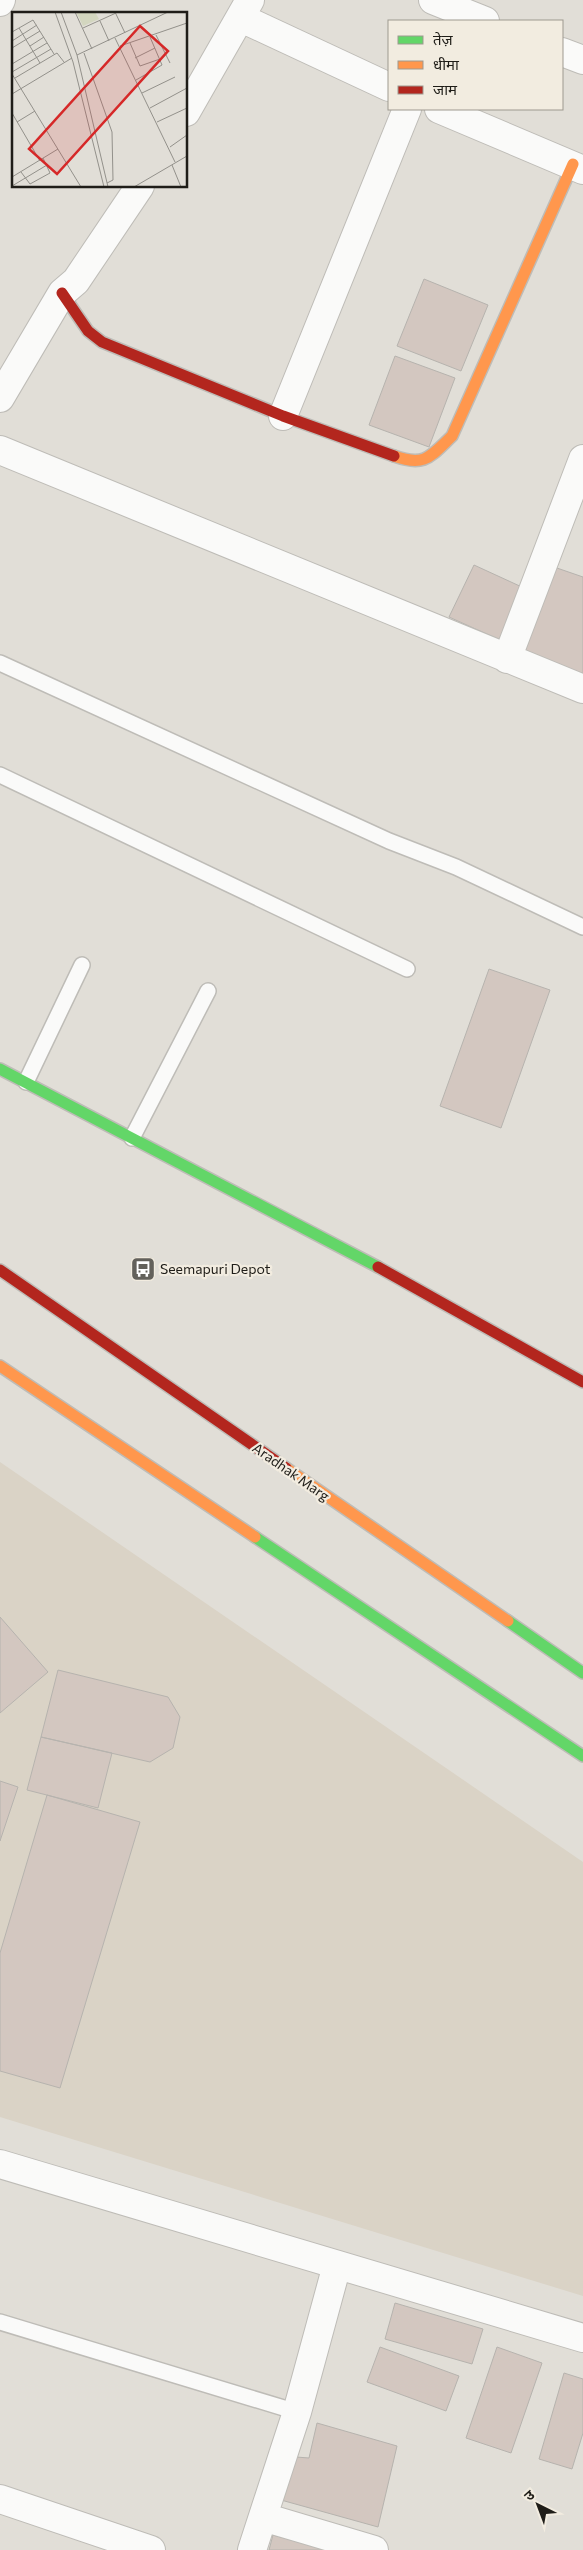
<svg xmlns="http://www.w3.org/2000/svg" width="583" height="2550" font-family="Commissioner,'Noto Sans Devanagari',sans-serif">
<rect width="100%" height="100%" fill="#e1ded7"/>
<path fill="#dad3c6" d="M0 1462 583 1862V2296L0 2117Z"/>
<path fill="#d3c7c0" stroke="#b6b3ae" d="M424 279 488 305 461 371 397 346Z
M395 356 455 378 429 447 369 425Z
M474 565 524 588 500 640 449 617Z
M554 567 583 577V681L521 659Z
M489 969 550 990 501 1128 440 1106Z
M0 1617 48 1672 0 1713Z
M58 1670 168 1697 180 1717 173 1748 150 1762 41 1737Z
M41 1737 112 1753 98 1808 27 1790Z
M0 1781 18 1787 0 1841Z
M47 1795 140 1822 60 2088 0 2071V1953Z
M395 2303 483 2329 472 2364 385 2339Z
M380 2347 459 2376 446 2411 367 2382Z
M497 2347 542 2363 511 2453 466 2438Z
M564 2373 583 2379V2433L572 2469 539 2459Z
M317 2423 397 2446 378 2527 281 2500 296 2457 309 2458Z
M273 2535 329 2550H269Z"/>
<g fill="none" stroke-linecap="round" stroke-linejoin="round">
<defs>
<path id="lane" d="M0 663 389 841 456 867 583 927
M0 775 407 969
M26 1082 82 965
M132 1138 208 991
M0 2322 297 2412"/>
<path id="street" d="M433 0 485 21
M0 2 1 0
M241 18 389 87
M562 52 583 60
M439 109 583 170
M186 112 250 0
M0 398 62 293 76 281 140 186
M283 416 407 109
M0 450 583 689
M507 659 583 459
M0 2164 583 2338
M0 2499 151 2550
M263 2517 374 2550
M252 2550 297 2412 337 2265"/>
<path id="fast" d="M0 1069 378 1267
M255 1537 583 1756
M508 1621 583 1673"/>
<path id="slow" d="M394 456C425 467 430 457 452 436L573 164
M0 1366 255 1537
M286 1468 508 1621"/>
<path id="jam" d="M62 293 88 331 102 342 283 416 394 456
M378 1267 583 1382
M0 1270 286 1468"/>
</defs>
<use href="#lane" stroke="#bebcb7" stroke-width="18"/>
<use href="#street" stroke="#bebcb7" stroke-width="30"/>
<use href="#fast" stroke="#bebcb7" stroke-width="14"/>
<use href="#slow" stroke="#bebcb7" stroke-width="14"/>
<use href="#jam" stroke="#bebcb7" stroke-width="14"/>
<use href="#lane" stroke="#fafaf9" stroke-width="15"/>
<use href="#street" stroke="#fafaf9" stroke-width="28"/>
<use href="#fast" stroke="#63d668" stroke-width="11"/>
<use href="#slow" stroke="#ff974d" stroke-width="11"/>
<use href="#jam" stroke="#b3261e" stroke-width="11"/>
</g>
<defs>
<symbol id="bus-square" viewBox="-11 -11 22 22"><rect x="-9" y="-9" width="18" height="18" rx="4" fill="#63615b" stroke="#f2ece0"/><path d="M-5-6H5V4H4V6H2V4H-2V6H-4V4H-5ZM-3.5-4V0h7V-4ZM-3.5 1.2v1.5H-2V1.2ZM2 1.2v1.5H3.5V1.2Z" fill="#fff"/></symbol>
</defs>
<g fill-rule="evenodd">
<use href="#bus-square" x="129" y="1255" width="28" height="28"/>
</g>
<g text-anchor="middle" stroke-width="4.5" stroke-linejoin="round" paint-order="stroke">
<g font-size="14" fill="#1f1d18" stroke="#f2ece0" text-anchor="start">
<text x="160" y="1274">Seemapuri Depot</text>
</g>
<g font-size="14" fill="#1f1d18" stroke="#f2ece0">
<text transform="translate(291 1472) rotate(35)" y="5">Aradhak Marg</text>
</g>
</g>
<g transform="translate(12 12)">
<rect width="175" height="175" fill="#e1ded7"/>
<path d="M64 0H83L87 7 71 14Z" fill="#d3d6bf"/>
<path fill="none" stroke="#93918b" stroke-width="1" d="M43 0 61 50 92 175M49 0 65 43 96 175M63 0 80 37M103 0 113 21M88 9 97 29M7 16 28 51M71 16 104 1M0 20 21 8 42 42M144 23 158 51M103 26 163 150M0 29 25 13M118 31 128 54 148 47M18 34 32 25M108 34 175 11M0 36 28 19M72 41 100 120 101 168 95 171M65 43 156 0M123 46 143 36M0 52 35 31M0 60 39 37M0 62 69 175M3 66 45 41 52 50M124 68 150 53 138 25M130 81 163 65M0 82 60 46M138 96 175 76M0 101 28 149M5 110 23 99M145 110 175 96M158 135 175 123M160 153 169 175M9 160 18 172 38 161 31 146M0 165 46 137M0 174 35 153M122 175 175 144"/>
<path fill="#d62828" fill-opacity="0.15" stroke="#d62828" stroke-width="2.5" d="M128 14 156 39 45 162 17 137Z"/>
<rect width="175" height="175" fill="none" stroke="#1f1d18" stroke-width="2.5"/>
</g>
<rect x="388" y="20" width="175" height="90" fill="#f2ece0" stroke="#9e9990"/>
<rect x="398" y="36" width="25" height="8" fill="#63d668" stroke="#9e9990"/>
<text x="433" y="45" font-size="15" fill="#1f1d18">तेज़</text>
<rect x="398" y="61" width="25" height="8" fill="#ff974d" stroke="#9e9990"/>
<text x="433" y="70" font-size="15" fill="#1f1d18">धीमा</text>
<rect x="398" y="86" width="25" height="8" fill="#b3261e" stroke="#9e9990"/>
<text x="433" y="95" font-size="15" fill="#1f1d18">जाम</text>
<g transform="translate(538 2505) rotate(318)" stroke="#f2ece0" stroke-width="4" paint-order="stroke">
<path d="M0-4L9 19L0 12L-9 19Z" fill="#1f1d18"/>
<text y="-8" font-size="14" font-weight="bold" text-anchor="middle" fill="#1f1d18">उ</text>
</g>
</svg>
